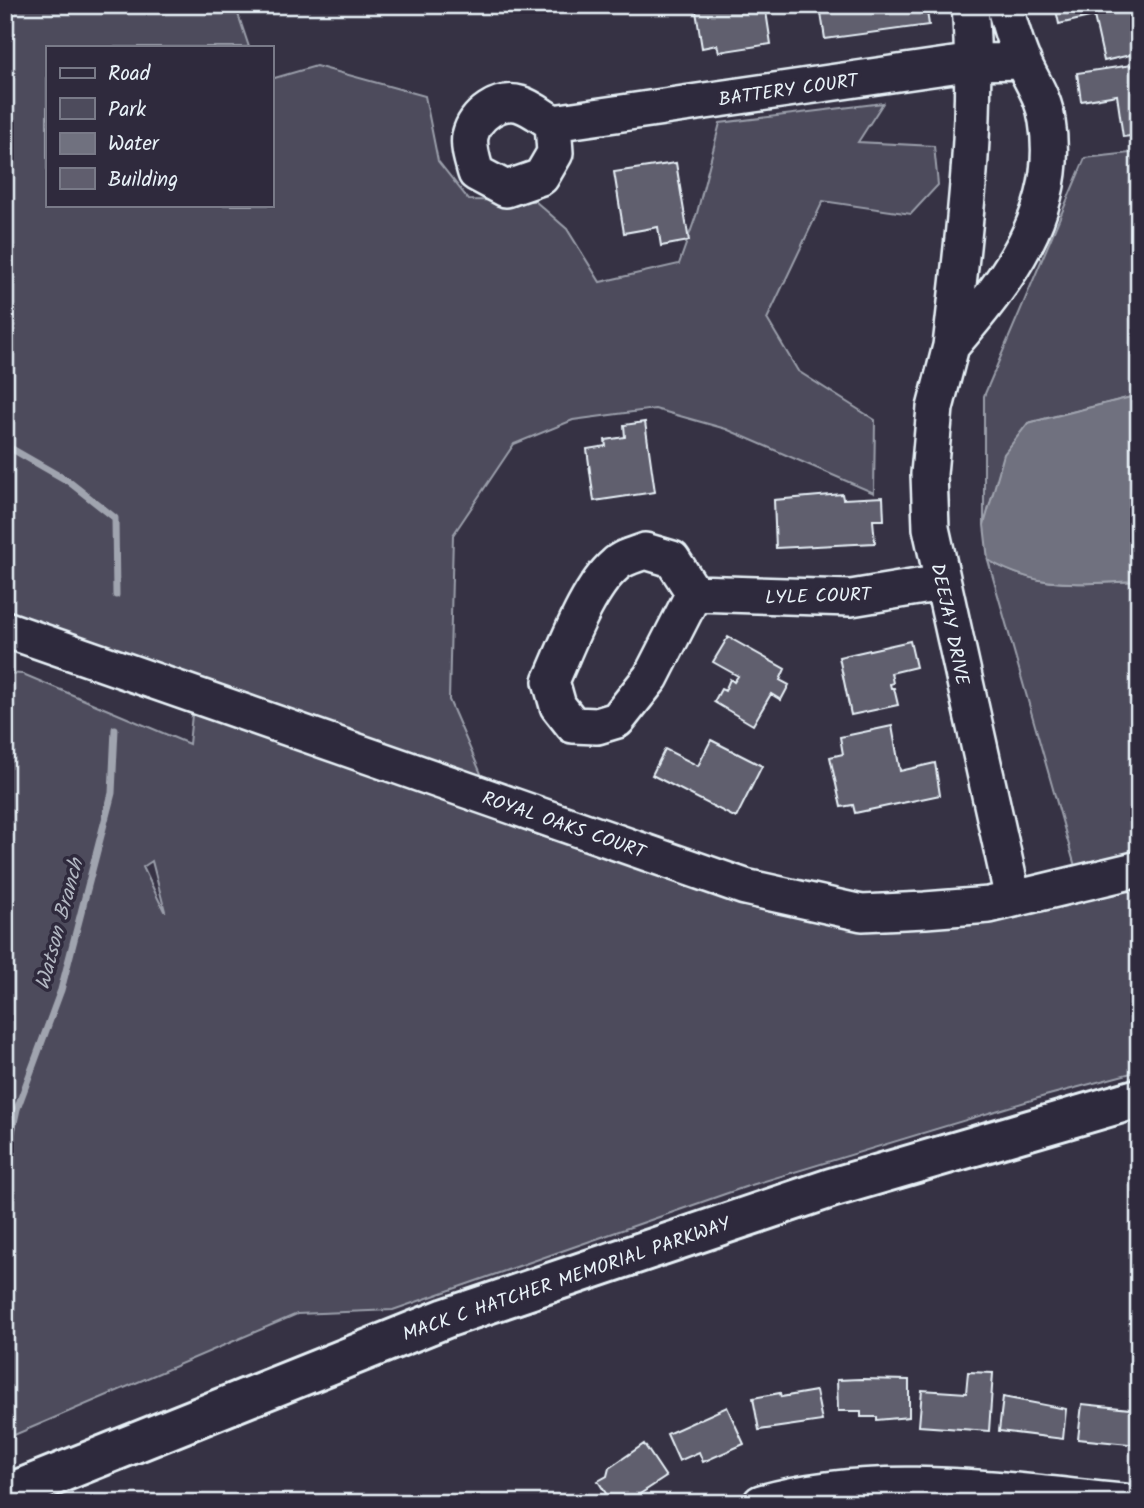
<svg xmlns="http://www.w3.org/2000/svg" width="1144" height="1508" font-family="Kalam,sans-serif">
<rect width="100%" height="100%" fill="#363244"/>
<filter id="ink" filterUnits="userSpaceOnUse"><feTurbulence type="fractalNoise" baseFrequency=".0143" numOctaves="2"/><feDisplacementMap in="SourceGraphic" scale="14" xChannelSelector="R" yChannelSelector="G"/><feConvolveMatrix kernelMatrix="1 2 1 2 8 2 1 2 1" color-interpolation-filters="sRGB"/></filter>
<g filter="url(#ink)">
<path fill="#4d4b5c" stroke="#9a9eaa" stroke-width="2" fill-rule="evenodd" d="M5 5H235L249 47H47V205H271V79L316 66 425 96 438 161 469 200 535 201 567 229 600 282 679 264 697 213 720 123 883 103 858 142 934 146 938 185 911 214 823 201 767 319 798 371 875 420 874 493 726 429 655 409 573 420 514 444 453 535 449 700 492 799 862 913 1080 884 988 560C1042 591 1079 583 1139 581V1071L1045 1096 745 1187 393 1310 297 1314 5 1439V673L23 674 189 744 194 695 5 629ZM152 861 165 911H164L143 867Z
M1139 152V395L1028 423 993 495 984 525V396L1085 158Z"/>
<path fill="#70717f" stroke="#a0a4af" stroke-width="2" d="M1139 395V581C1079 583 1042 591 988 560L984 525 1004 454 1028 423Z"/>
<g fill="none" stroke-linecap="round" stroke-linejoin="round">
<path stroke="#a0a4af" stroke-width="7" d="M5 445 68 481 115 518 116 595
M5 1164 17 1109 61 990 112 793 115 729"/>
</g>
<path fill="#605e6e" stroke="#e8f1f8" stroke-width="2" d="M695 5H765L771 44 719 52 717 45 702 48Z
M926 5 929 25 825 39 821 13 871 5Z
M1055 5H1139V53L1104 61 1094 16 1059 24Z
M1139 64V135L1123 137 1117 95 1081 101 1077 73Z
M676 163 689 241 661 246 658 227 624 233 614 172Z
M645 422 655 492 594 501 587 449 606 446 605 440 625 437 624 425Z
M842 494 843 499 883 497 884 520H873L875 543 776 548 774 500Z
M728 637 785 669 780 680 789 685 781 700 771 694 753 725 714 702 721 689 725 691 730 679 734 682 738 676 713 662Z
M910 641 916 667 891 673 893 683 890 684 891 688H894L898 705 851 715 839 657Z
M892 726 900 771 935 763 940 795 855 813 853 805 841 807 830 757 843 754 840 737Z
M711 740 762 766 736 818 652 775 665 749 698 766Z
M968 1372 993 1373 989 1431 919 1426 922 1390 966 1393Z
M861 1379 909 1380V1417L877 1420V1417H861V1411H838L837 1380Z
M816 1391 822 1421 759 1430 753 1398 780 1393 781 1397Z
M1003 1397 1066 1409 1063 1439 999 1431Z
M1082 1404 1139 1410V1445L1078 1439Z
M727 1407 744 1444 703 1462 699 1452 679 1461 667 1434Z
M644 1444 666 1477 626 1503H612L598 1481 607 1476 609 1468Z
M580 1493 589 1503H568Z"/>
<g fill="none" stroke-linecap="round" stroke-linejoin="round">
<defs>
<path id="minor" d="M970 5C979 119 964 232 951 346 1006 282 1062 211 1047 121 1044 98 1032 82 1023 62 1015 44 1010 24 1004 5
M553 123 555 153 541 177 506 189 476 173C473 162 468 148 470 136 475 115 499 98 520 104 531 107 543 117 553 123L974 62 1023 61
M951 346 935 408 929 474 931 528 1013 899
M645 551 672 559 694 593 651 677 617 720 597 726 573 725 558 706 551 681C566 648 587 589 615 565 623 557 635 555 645 551Z
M694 593 851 598 942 583
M5 629 745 887 862 913 925 910 989 905 1139 869
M761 1503C882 1469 1012 1492 1135 1503"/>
<path id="major" d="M5 1495 446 1318 831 1188 1139 1098"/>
</defs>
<use href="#minor" stroke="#e8f1f8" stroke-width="40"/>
<use href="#major" stroke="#e8f1f8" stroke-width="44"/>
<use href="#minor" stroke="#2f2a3d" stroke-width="35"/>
<use href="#major" stroke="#2f2a3d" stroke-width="38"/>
</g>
</g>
<g text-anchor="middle" stroke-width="7" stroke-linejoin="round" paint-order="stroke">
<g font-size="19" fill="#e8f1f8" stroke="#2f2a3d">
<text transform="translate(788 89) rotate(-8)" y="7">BATTERY COURT</text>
<text transform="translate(818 595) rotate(-2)" y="7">LYLE COURT</text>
<text transform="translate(951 624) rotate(78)" y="7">DEEJAY DRIVE</text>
<text transform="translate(564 824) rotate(19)" y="7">ROYAL OAKS COURT</text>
<text transform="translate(566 1278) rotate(-19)" y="7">MACK C HATCHER MEMORIAL PARKWAY</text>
</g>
<g font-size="21" font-style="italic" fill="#b2b7c2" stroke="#2f2a3d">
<text transform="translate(59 924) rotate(-75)" y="7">Watson Branch</text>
</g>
</g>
<rect width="1144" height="1508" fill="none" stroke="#2f2a3d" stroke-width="28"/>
<rect x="14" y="14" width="1116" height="1480" fill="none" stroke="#e8f1f8" stroke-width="2.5" filter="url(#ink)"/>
<rect x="46" y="46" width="228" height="161" fill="#2f2a3d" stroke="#797a88" stroke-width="2"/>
<rect x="60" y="68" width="35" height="10" fill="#2f2a3d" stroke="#797a88" stroke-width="2"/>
<text x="108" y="80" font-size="21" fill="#e8f1f8">Road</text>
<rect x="60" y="98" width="35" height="21" fill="#4d4b5c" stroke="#797a88" stroke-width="2"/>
<text x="108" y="116" font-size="21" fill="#e8f1f8">Park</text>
<rect x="60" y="133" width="35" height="21" fill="#70717f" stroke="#797a88" stroke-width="2"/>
<text x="108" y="150" font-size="21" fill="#e8f1f8">Water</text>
<rect x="60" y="168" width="35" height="21" fill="#605e6e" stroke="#797a88" stroke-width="2"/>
<text x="108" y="186" font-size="21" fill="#e8f1f8">Building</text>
</svg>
